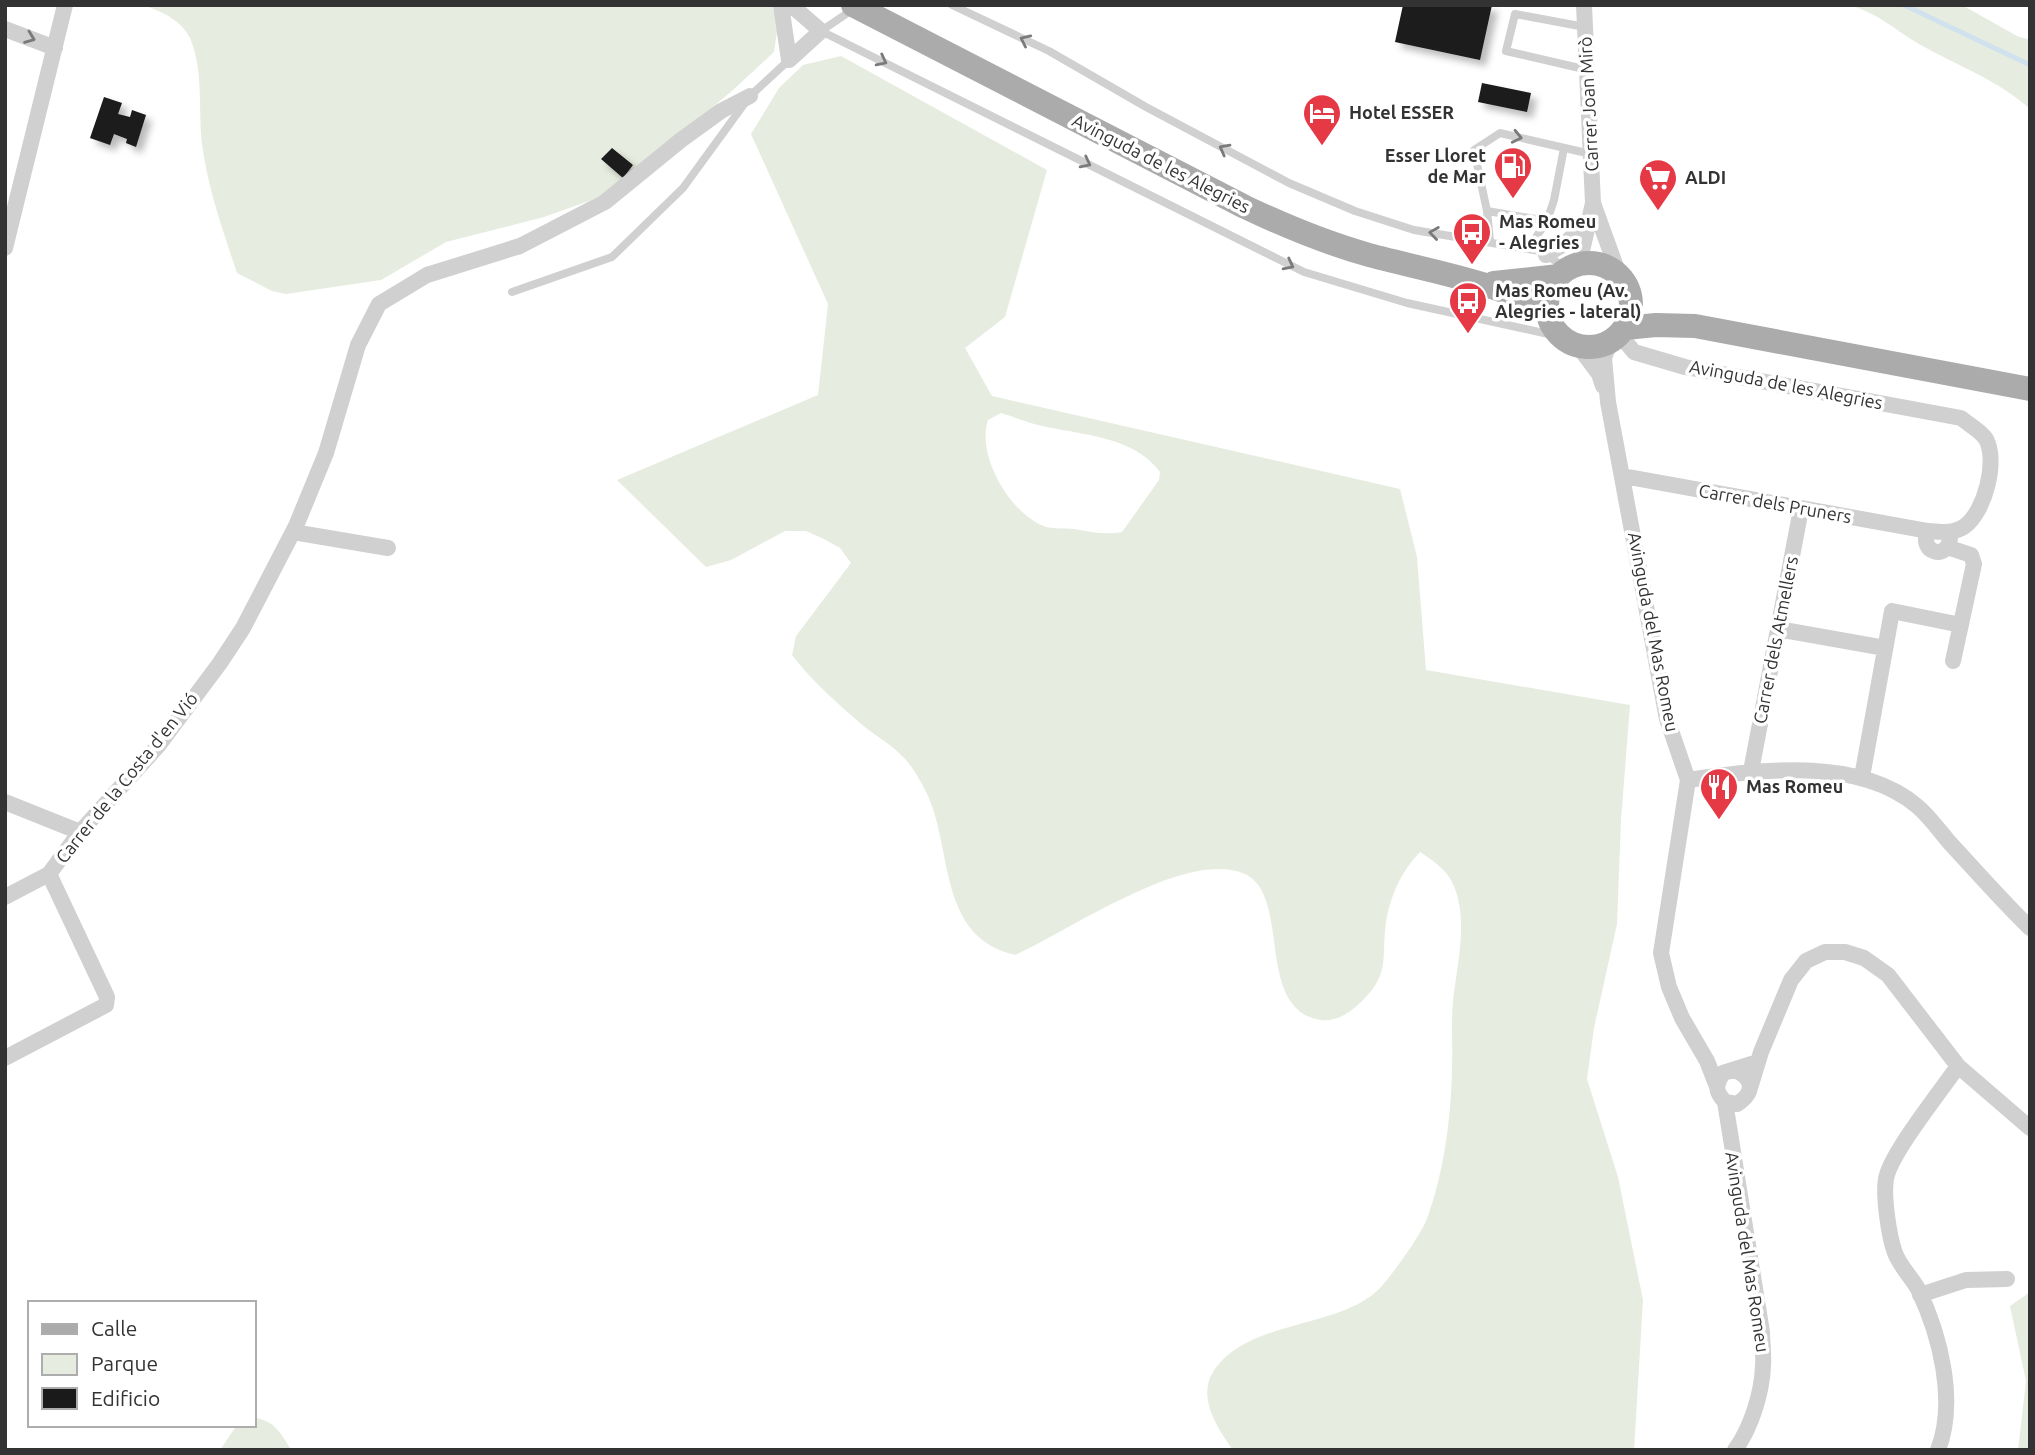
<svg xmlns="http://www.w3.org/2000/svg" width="2035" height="1455" font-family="Ubuntu,sans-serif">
<defs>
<filter id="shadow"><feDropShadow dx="6" dy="6" stdDeviation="3.5" flood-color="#0004"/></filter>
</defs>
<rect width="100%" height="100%" fill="#fff"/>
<path fill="#e6ecdf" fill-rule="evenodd" d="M143 5H772L778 25 774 52 733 90 616 188 589 201 544 217 446 242 381 280 286 294 272 291 237 273C223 231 208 189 202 144 198 110 204 71 190 38 181 20 161 11 143 5Z
M1848 5H1962L2017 36 2030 40V109C1998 80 1956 65 1919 44 1895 30 1875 11 1848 5Z
M841 56 1047 170 1005 317 965 348 992 396 1400 489 1417 557 1426 670 1630 705 1621 820 1617 924 1594 1028 1587 1079 1618 1177 1643 1300 1634 1450H1233C1218 1429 1197 1398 1213 1372 1247 1318 1341 1330 1381 1287 1394 1272 1422 1234 1428 1216 1444 1171 1451 1118 1452 1070 1453 1047 1451 1024 1453 1001 1457 964 1470 915 1451 880 1444 868 1431 859 1420 852 1400 873 1391 895 1386 922 1381 956 1391 973 1362 1001 1351 1012 1337 1022 1321 1020 1254 1010 1292 896 1245 874 1187 848 1069 931 1015 955 938 937 953 852 928 796 923 785 914 769 906 760 894 746 874 735 860 723 836 702 812 681 792 655L796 636 851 563 840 548 824 539 806 531H785L731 560 706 567 617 480 818 395 828 304 751 134 779 88 803 65ZM1001 413C1014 417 1026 422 1038 425 1079 435 1133 435 1160 472L1159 480 1122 532C1105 535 1091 532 1074 529 1065 528 1055 529 1046 527 1011 515 976 456 988 420Z
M2030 1292V1450H2018L2026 1381 2010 1306Z
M254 1418C273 1419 282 1434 291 1450H220L237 1425H254Z"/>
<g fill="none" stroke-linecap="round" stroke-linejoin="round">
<path stroke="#cfe2ee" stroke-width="5" d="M1904 5 2030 65"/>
</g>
<path fill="#1a1a1a" filter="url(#shadow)" d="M1403 5H1492L1480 60 1395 42Z
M1482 83 1531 93 1527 112 1478 102Z
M104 97 122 103 118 114 130 117 132 110 146 115 136 147 126 143 127 139 114 134 110 145 90 138Z
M612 148 633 165 623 178 601 159Z"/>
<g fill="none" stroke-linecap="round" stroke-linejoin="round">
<path stroke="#d0d0d0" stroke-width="8" d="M952 5 1049 51 1146 107 1289 183 1355 211 1414 230 1540 251 1569 270
M852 10 821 31 1304 272 1407 303 1562 337
M1585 27 1515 14 1506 51 1588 70
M1487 211 1547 221
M1490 241 1487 211 1474 150 1500 133 1591 154
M1528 249 1547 221 1554 200 1564 148
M512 292 612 257 683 188 750 96 789 60"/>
<path stroke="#d0d0d0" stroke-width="16" d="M781 5 789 60
M5 29 55 48
M789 60 821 31 791 5
M1593 203 1619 275
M5 248 65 5
M1546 255 1564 244 1589 222
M1579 264 1593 203 1584 5
M1620 335 1634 352 1685 367 1961 418C1968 424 1981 431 1986 439 1998 461 1985 511 1965 526 1954 534 1941 532 1928 531L1623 476
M1610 342 1604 358 1608 402 1667 719 1688 780 1661 953 1669 987 1682 1018 1707 1061 1716 1084
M1578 346 1599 374 1603 386
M1928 531C1918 553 1948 561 1950 538
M293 532 388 548
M1947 547 1971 555 1974 564 1953 661
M1778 629 1885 648
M1751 771 1801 509
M1862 777 1892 611 1961 625
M1688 780C1758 770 1858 756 1917 806 1929 816 1939 830 1949 842 1976 871 2002 901 2030 928
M5 802 80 832
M5 897 49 874 80 832 158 746 220 663 243 628 296 526 326 453 358 345 379 304 427 275 520 246 605 202 681 140 721 111 750 96
M5 1058 106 1005 107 997 49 874
M1735 1070C1754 1079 1755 1092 1737 1104L1725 1102C1715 1091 1715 1086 1723 1073L1758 1062
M1750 1088 1761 1052 1791 980 1806 961 1825 952H1845L1864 958 1888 975 1958 1066 2030 1128
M1725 1102 1762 1332C1762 1343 1764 1355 1763 1366 1762 1393 1751 1428 1735 1450
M1920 1295 1966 1280 2007 1279
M1938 1450C1957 1401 1940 1335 1918 1289 1911 1277 1900 1266 1895 1253 1889 1237 1883 1196 1886 1179 1890 1154 1941 1091 1958 1066"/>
<path stroke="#ababab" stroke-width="24" d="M853 5 1245 207C1285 226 1326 243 1369 255 1429 271 1492 281 1548 310
M1547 305a42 42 0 1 1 84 0a42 42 0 1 1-84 0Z
M1494 283 1559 276
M1625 328 1656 325 1695 326 2030 389"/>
</g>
<defs><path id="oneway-chevron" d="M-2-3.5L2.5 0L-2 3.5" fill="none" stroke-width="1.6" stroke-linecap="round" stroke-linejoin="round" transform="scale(1.75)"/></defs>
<g stroke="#7a7a7a">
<use href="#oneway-chevron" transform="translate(30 38) rotate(21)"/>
<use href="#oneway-chevron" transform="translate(1025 40) rotate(-155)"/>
<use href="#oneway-chevron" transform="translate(882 61) rotate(27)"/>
<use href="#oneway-chevron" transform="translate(1517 137) rotate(13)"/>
<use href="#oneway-chevron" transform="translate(1224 149) rotate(-152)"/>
<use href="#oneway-chevron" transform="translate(1086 163) rotate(27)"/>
<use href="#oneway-chevron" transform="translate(1434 233) rotate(-172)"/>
<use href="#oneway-chevron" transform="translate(1289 265) rotate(27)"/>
</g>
<defs>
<symbol id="hotel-pin" viewBox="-11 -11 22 30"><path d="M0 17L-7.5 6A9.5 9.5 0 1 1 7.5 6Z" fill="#e63946" stroke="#fff"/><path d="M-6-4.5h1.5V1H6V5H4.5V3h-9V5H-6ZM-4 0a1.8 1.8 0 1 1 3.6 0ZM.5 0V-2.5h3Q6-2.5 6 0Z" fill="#fff"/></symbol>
<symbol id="fuel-pin" viewBox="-11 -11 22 30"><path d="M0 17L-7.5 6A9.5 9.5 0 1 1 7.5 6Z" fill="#e63946" stroke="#fff"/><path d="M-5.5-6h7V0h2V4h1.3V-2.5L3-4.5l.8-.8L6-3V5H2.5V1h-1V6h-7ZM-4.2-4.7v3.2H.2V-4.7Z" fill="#fff"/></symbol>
<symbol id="supermarket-pin" viewBox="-11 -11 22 30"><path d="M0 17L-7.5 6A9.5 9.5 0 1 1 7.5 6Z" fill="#e63946" stroke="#fff"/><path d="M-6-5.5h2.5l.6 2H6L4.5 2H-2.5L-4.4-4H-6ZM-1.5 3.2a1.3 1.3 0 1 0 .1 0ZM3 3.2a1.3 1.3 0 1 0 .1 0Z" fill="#fff"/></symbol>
<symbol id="bus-pin" viewBox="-11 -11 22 30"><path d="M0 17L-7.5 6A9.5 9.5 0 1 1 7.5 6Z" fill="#e63946" stroke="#fff"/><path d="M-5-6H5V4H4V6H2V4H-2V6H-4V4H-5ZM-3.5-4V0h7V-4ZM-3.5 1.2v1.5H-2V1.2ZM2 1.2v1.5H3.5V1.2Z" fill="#fff"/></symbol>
<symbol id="restaurant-pin" viewBox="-11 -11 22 30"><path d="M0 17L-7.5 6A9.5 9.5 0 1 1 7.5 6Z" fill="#e63946" stroke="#fff"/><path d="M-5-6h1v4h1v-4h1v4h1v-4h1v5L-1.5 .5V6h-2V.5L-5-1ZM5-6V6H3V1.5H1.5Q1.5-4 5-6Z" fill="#fff"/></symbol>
</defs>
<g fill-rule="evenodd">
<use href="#hotel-pin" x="1300" y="91" width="44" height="60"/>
<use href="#fuel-pin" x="1491" y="144" width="44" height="60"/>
<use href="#supermarket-pin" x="1636" y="156" width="44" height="60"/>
<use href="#bus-pin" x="1450" y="210" width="44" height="60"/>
<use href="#bus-pin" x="1446" y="279" width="44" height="60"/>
<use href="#restaurant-pin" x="1697" y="765" width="44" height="60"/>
</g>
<g text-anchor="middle" stroke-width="7" stroke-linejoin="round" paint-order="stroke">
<g font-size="18" fill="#333" stroke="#fff">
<text transform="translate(1589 104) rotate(-93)" y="6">Carrer Joan Mirò</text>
<text transform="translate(1161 164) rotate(27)" y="6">Avinguda de les Alegries</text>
<text transform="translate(1786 385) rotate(11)" y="6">Avinguda de les Alegries</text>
<text transform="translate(1775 504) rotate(10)" y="6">Carrer dels Pruners</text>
<text transform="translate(1653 632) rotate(79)" y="6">Avinguda del Mas Romeu</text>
<text transform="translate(1776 640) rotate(-79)" y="6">Carrer dels Atmellers</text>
<text transform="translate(127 778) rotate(-51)" y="6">Carrer de la Costa d'en Vió</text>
<text transform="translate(1747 1252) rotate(81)" y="6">Avinguda del Mas Romeu</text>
</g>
<g font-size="18" font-weight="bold" fill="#333" stroke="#fff" text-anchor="start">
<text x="1349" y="119">Hotel ESSER</text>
<text x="1486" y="162" text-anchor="end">Esser Lloret<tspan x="1486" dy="21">de Mar</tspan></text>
<text x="1685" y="184">ALDI</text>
<text x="1499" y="228">Mas Romeu<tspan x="1499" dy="21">- Alegries</tspan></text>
<text x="1495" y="297">Mas Romeu (Av.<tspan x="1495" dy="21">Alegries - lateral)</tspan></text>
<text x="1746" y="793">Mas Romeu</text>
</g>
</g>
<rect width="2035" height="1455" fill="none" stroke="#333333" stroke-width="14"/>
<rect x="28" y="1301" width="228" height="126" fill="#ffffff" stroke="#adadad" stroke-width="2"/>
<rect x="42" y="1324" width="35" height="10" fill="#ababab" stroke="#adadad" stroke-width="2"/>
<text x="91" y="1336" font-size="21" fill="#333333">Calle</text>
<rect x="42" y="1354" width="35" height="21" fill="#e6ecdf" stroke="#adadad" stroke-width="2"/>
<text x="91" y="1371" font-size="21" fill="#333333">Parque</text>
<rect x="42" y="1388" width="35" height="21" fill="#1a1a1a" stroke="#adadad" stroke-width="2"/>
<text x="91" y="1406" font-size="21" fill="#333333">Edificio</text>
</svg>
